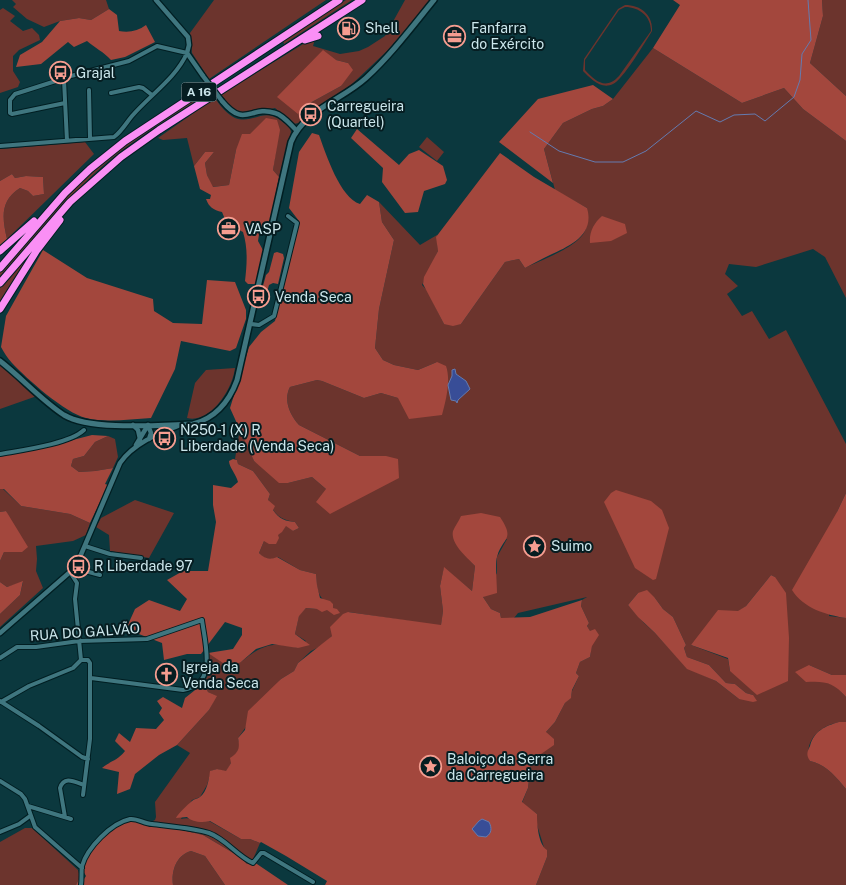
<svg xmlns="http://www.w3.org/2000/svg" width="846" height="885" font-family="'Public Sans',sans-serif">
<rect width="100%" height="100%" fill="#0b383e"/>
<path fill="#6c342d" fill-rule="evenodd" d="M12 0H106L109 9 91 20 79 18 60 21 44 27 27 19 13 7 16 4Z
M214 0H326L209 79 192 53 190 33Z
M346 0H352L284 44 283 41Z
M405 0H431L387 51 350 86 299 123 293 124 275 108 250 113H237L220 95 308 41 315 39 313 46 340 54 359 51 368 47 385 36ZM336 60 348 63 341 86 310 103Z
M822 0H846V96L810 63 823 16Z
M625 5C641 5 653 15 652 31 646 41 622 81 613 84 601 90 590 78 583 71L584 59 618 9ZM625 7C639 7 651 16 651 31L619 76C606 90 596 82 585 70V60L619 10Z
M3 8 15 16 10 21 23 31 32 28 39 35 40 40 19 50 13 56V71L20 82 18 87 0 93V10Z
M653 48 742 103 784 88 803 109 846 141V298L825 257 813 249 756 267 729 264 725 274 738 286 727 294 742 316 752 311 769 339 786 330 846 444V493L837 512 829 616 846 618V675H832L809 665 822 681 836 686 846 697V722C825 721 802 739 810 761 827 765 835 776 846 789V885H536L547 857 537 825V814L522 803 528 788 531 761 540 753 546 732 555 722 565 703 571 697 572 691 579 676 576 673 580 662 590 657C592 647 593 635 587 626L589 623 581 606 582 600 587 597 518 613 514 618H501L500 613 491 609 483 597 497 573V557L507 539 459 548 475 566 472 591 444 568 440 586 443 611 441 626 349 612 332 636 321 646 311 651 298 663 294 671 281 679 275 686 238 738 240 747 226 772 217 769 211 771 207 785 200 797 192 800 185 810 181 819C191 816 200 823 209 821L241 839H250L260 843 251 864H247L240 857 203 835 151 822 155 820 156 817 155 802 190 753 177 745 209 710 216 696 208 692 204 683 209 673 208 653 241 662C262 645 272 641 298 648L306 641 295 634 299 615 306 608 317 609 333 608C318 597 317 592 316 574L300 570 278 557C270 561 264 559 259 553L264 541C273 537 281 535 286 525L293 531 299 528 295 522C280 520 274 514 268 500L270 494 253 471 238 464 237 460 235 459 240 428 254 461 288 483 312 477 326 489 386 456H360L299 425C290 415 283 400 290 387L317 380 322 381 364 398 381 393 398 398 437 362 418 370 394 365 383 360 375 348 379 309 394 240 382 222 379 202 420 245 437 235 438 251 422 285 427 290 444 324H461L505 262 519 259 525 268C541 260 582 246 586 228 588 222 587 214 587 208L555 190 544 149 563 123 592 109 603 106 613 99ZM771 575 775 577 730 671 728 659 691 645 746 606ZM638 593 655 598 663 609 673 617 686 645 684 648 687 657 709 665 726 683 735 684 746 693 753 695 739 699 716 681 687 668 655 633 644 623 628 605Z
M208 89 210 92C171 117 129 141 95 173 60 205 31 241 0 277V272C30 236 59 198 95 168 130 138 170 114 208 89Z
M215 98C220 106 227 114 235 118 254 125 264 105 284 123 288 126 290 127 291 132L279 177 273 170 279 130 236 150 229 185 212 187 207 175 205 163 214 152H205L194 166 187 138 163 140 158 138Z
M427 137 444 152 437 161 419 147Z
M85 142 94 154 7 239C2 217 0 201 20 188L28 191 33 196 44 194 43 177 26 176 15 178 12 174 0 181V149Z
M34 248 0 306V288Z
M0 365 37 396 0 409Z
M235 368C233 388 211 424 187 418L195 383 206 370Z
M108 436 115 439 118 457 113 468 95 471 79 472 71 466 73 459 84 456 95 442Z
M0 489H3L21 506 70 514 90 523 86 535 73 541 36 546 37 559 36 571 43 588 0 627V614L20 595 23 582 7 587 0 582V561L4 552H22L6 511 0 512Z
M135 500 174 513 149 558 110 551 109 535 96 527 101 518Z
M25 828H32L78 870 80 877 76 885H0V842Z
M191 851 205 856 225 885H173C171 872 176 855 191 851Z"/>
<path fill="#a3473d" d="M673 0H822L823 16 810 63 846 96V141L803 109 784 88 742 103 653 48 680 5Z
M109 9 117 15 119 31C129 33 138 31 146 25L155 42 125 57 111 60C104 52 95 48 87 41L74 47 68 42 41 64 16 67 20 55 42 42 60 21 79 18 91 20Z
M323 50 336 60 348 63 353 70 341 86 310 103 298 114 277 97Z
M593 85 613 99 603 106 592 109 563 123 544 149 553 183 499 142 538 99Z
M266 118 277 120 280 130 273 170 279 177 269 228H260L258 241 264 252 258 284H248L245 281C247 264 248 248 243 232L227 224 222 212C213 210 209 207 206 199H210L211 195 200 189 194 166 205 152H214L205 163 207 175 213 187 229 185 236 150 242 134H250Z
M357 129 399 165 409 154 419 150 443 166 447 180 445 184 424 191 418 212 405 213 382 182 383 168 351 138Z
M312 133 319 135C326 154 340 198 360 204L367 195 379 202 382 222 394 240 379 309 375 348 383 360 394 365 418 370 437 362 446 366C451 380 446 400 442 415L409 419 398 398 381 393 364 398 322 381 317 380 290 387C283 400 290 415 299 425L360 456H386L398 459 399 478 330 514 316 502 326 489 312 477 288 483H279L254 461 230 408 249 347 261 332 275 321 299 221 289 208 299 152Z
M500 153 534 177 587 208C595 235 570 246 550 255 541 259 533 264 525 268L519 259 505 262 461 324 453 326 444 324 423 284 424 277 438 251 436 237Z
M12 174 15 178 26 176 43 177 44 194 33 196 28 191 20 188C0 201 2 217 7 239L0 245V181Z
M602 216 625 224 627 233 611 241 590 243C589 232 594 223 602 216Z
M43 250 87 278 153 299 154 311 173 323 202 324 207 280 235 282 246 310V319L236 348 230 351 181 341 175 369 151 418C130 419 107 423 86 418 65 413 27 379 12 363 7 358 4 352 1 347L6 316Z
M277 252 283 254 284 258 278 284 273 283 269 285 263 306H260L258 304 266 275 269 272 274 253Z
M92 435 108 436 95 442 84 456 73 459 71 466 79 472 95 471 113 468 105 484 108 485 90 523 70 514 21 506 4 489H0V455L65 442Z
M233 459 237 460 238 464 253 471 270 494 268 500 275 506 273 510C279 519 285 521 295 522L299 528 293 531 286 526 282 532 278 535 279 538 276 544H269L264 541 259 553C265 559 270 560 277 557L300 570 316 574 317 585 320 598 330 601 333 604V608L337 609 340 613 334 615 327 610 322 612 317 609 306 608 299 616 295 634 310 645 298 648 272 644 256 649 241 662 229 667 208 653 233 649 242 635V628L225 622 201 654H187L164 660 162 643 126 629 135 609 149 600 180 611 187 599 167 580 183 571H208L216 522 213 505V485L231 488 238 482C236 474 229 467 229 461Z
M616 490 651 501 662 510 669 528 656 579 653 580 635 568 604 502 611 493Z
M846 493V618C826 615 803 608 792 590L837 512Z
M6 511 28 547 22 552H4L0 561V512Z
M481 513 500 517C516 541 502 537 497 557 495 563 497 584 497 593L483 597 491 609 500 613 501 618 530 617 582 600 581 606 589 623 587 626 590 631 595 629 599 635 592 646 590 657 580 662 576 673 579 676 572 690 571 698 565 703 555 722 546 732 554 739V745L531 761 528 788 522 802 537 814C537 824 538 844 547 850V857L536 885H325L327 881 286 856 261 842 260 843 250 839H241L210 821C202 823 192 822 187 817L176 818C177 815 188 804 192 801 194 799 197 799 200 797 207 792 209 779 210 771L217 769 226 771 231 763 230 758C239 752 240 748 238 738L245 730 248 711 281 679 294 671 298 663 332 636 330 627 343 614 348 612 441 625 443 611 440 586 444 567 472 591 475 566C468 558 450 544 453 531 455 526 459 521 461 516Z
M771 575 775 577 786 593 789 638 788 681 757 695 730 671 728 658 691 645 718 610 738 611 746 606Z
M23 581 20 595 0 614V582L7 587Z
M647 590 655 598 663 609 673 617 686 645 684 648 687 657 709 665 726 683 735 684 746 693 753 695 757 701 753 702 739 699 716 681 687 669 655 633 638 617 628 605 638 593Z
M809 665 832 675H846V697C833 682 825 681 806 682L795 672Z
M204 683 208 692 217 696 209 710 177 745 159 755 135 774 130 789 117 794 119 772 102 768C112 760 117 761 125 751L115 741 119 733 130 742 136 728 156 729 164 720 159 713 162 708 157 701 163 697 182 708 185 698Z
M839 722H846V789C835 776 827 765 810 761 806 755 807 752 810 746 814 731 825 726 839 722Z
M131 820 144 823 148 826 174 828 203 835 240 857 247 864 254 862 288 885H225L205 856 191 851C176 855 171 872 173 885H76L80 877 84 879 86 876 82 869C92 844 105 830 131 820Z"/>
<path fill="#384d97" stroke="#647bb0" d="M455 369 456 374 466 381 470 389 458 400 457 403 456 401 451 400 448 385 452 376V370Z
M482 819 489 822C492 828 492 833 486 837L478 836 472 829 479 821Z"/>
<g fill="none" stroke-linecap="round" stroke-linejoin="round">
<path stroke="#647bb0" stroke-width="1" d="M530 132 559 151 595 162H623L646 151 696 111 720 122 734 115 755 114 765 121 794 97 800 80 802 54 811 40 808 0"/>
<defs>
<path id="minor" d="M62 79 15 94 10 100V113L12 114 65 103
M64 80 67 141
M89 90 90 138
M111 93 139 87 143 88 152 95
M0 146 114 137C122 131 126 123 132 116 150 95 176 78 187 53L157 46 129 61 67 77 64 80 61 78 63 75
M251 324 259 325 274 316 297 223 288 216
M0 454C22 450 69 444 84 430
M85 546 110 554 141 558
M74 568 100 575
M70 572 77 583 75 599 81 660H88L90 663V739L83 795
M0 658 17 647H36L79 641 147 639 202 620C205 644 218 685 183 690L91 678
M0 701 39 726 82 757 88 759
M1 702 29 686 73 668 81 660
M0 781 21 794 25 799 35 827 82 868
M28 806 71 819
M65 817 60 788C64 775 75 782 84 785
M0 832 19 824 30 816
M81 885C82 879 81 872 82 866 87 848 111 823 130 819 138 818 144 824 152 824 167 826 194 828 209 833 226 839 237 856 253 863L261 853H264L313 882"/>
<path id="tertiary" d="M156 0 188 37 189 45 187 53 203 76
M222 101C245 129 250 105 275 113 283 115 290 124 296 130
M133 425 138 430 140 439
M148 425 151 433 149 439
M136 445 148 425
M0 633 70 572 77 564 120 463C133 444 157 434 178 426"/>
<path id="secondary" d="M0 361C22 378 41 400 64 415 91 431 160 425 193 424 216 418 229 402 237 380L291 142C304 110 342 100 366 78 391 55 412 27 434 0"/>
<path id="motorway" d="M305 40 318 36
M0 251 34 221
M0 268 65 193 90 169 125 141 339 0
M0 283 70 202 121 157 159 130 362 0
M0 309 37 250 60 220"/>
</defs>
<use href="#minor" stroke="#011e22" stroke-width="6"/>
<use href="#tertiary" stroke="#011e22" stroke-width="7"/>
<use href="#secondary" stroke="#011e22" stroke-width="8"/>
<use href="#motorway" stroke="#011e22" stroke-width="9"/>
<use href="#minor" stroke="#3f767f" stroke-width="4"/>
<use href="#tertiary" stroke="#3f767f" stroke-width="4.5"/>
<use href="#secondary" stroke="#3f767f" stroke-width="5"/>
<use href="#motorway" stroke="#fa8ff5" stroke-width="7"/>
<defs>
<path id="tertiary-bridge" d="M203 76 222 101"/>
</defs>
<use href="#tertiary-bridge" stroke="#011e22" stroke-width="7" stroke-linecap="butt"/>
<use href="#tertiary-bridge" stroke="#3f767f" stroke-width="4.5"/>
</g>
<defs>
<symbol id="fuel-ring" viewBox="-11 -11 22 22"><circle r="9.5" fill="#061d21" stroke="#f59d90" stroke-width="1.5"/><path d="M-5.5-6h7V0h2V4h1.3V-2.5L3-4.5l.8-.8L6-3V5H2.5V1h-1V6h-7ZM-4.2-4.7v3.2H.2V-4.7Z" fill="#f59d90"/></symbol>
<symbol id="office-ring" viewBox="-11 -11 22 22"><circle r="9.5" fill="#061d21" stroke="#f59d90" stroke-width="1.5"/><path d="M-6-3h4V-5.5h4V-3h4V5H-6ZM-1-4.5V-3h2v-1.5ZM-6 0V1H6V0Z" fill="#f59d90"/></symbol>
<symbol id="bus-ring" viewBox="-11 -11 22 22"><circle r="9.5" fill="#061d21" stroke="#f59d90" stroke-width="1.5"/><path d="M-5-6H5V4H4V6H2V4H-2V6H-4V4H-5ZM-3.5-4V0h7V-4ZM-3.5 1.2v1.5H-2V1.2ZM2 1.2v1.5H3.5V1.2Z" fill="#f59d90"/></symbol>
<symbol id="sight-ring" viewBox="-11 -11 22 22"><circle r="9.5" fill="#061d21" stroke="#f59d90" stroke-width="1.5"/><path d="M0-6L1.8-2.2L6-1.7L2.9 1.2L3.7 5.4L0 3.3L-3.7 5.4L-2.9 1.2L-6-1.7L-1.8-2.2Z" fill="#f59d90"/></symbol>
<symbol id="church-ring" viewBox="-11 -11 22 22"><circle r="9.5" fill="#061d21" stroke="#f59d90" stroke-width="1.5"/><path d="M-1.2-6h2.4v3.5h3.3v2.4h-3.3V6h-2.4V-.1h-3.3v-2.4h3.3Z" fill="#f59d90"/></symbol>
</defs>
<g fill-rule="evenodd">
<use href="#fuel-ring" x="336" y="16" width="25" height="25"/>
<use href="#office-ring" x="442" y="24" width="25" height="25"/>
<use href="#bus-ring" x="48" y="60" width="25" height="25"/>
<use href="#bus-ring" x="298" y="102" width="25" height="25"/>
<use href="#office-ring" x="216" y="216" width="25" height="25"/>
<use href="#bus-ring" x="246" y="284" width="25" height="25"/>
<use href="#bus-ring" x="152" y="426" width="25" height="25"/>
<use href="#sight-ring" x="522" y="534" width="25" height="25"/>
<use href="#bus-ring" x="66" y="554" width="25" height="25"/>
<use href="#church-ring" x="154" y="662" width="25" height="25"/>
<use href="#sight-ring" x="418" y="754" width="25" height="25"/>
</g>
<g text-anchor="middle" stroke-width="4" stroke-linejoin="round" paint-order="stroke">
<rect fill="#061d21" stroke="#90aaae" stroke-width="1" x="181.5" y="82.5" width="35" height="19" rx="4"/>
<g font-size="12" font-weight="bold" fill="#cbe6eb">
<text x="199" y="96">A 16</text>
</g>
<g font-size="14" fill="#cbe6eb" stroke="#061d21" text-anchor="start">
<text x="365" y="33">Shell</text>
<text x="471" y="33">Fanfarra<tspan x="471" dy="16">do Exército</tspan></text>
<text x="76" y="78">Grajal</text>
<text x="327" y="111">Carregueira<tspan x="327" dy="16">(Quartel)</tspan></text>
<text x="245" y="234">VASP</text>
<text x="275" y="302">Venda Seca</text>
<text x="180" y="435">N250-1 (X) R<tspan x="180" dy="16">Liberdade (Venda Seca)</tspan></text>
<text x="551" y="551">Suimo</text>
<text x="94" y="571">R Liberdade 97</text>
<text x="182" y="672">Igreja da<tspan x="182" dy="16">Venda Seca</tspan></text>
<text x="447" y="764">Baloiço da Serra<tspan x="447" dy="16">da Carregueira</tspan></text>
</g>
<g font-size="14" fill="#cbe6eb" stroke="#061d21">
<text transform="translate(85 632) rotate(-4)" y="5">RUA DO GALVÃO</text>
</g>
</g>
</svg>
